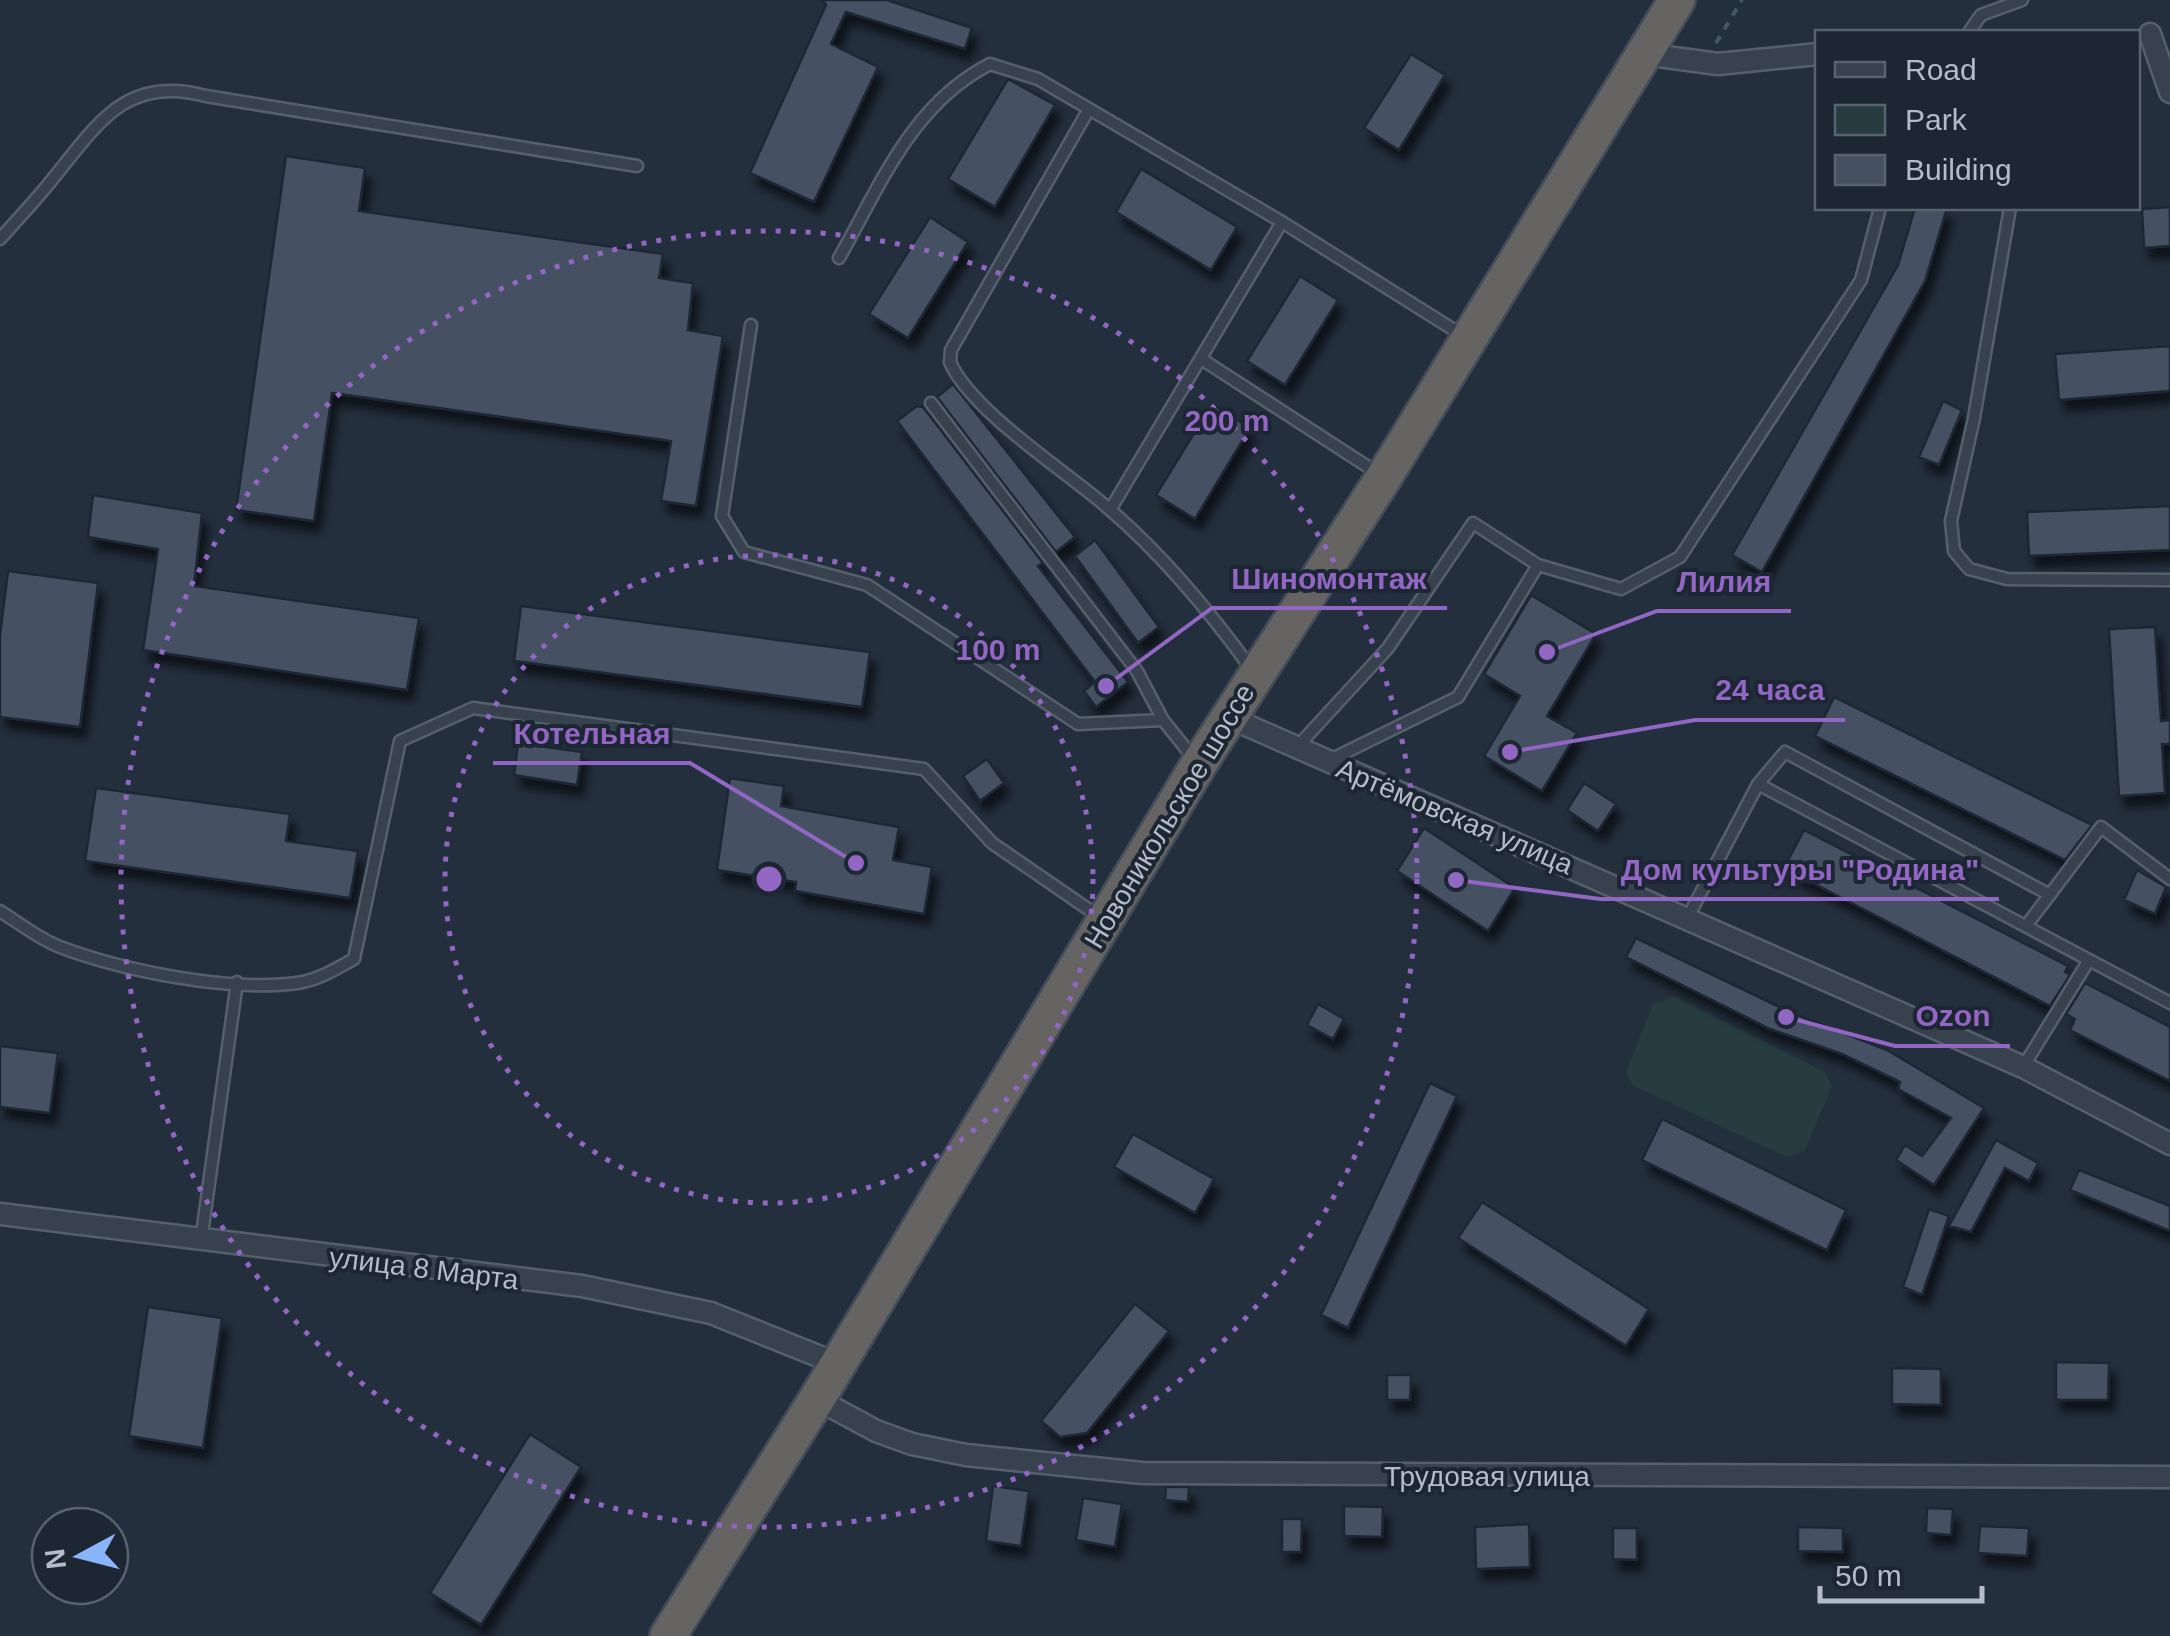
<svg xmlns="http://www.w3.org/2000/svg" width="2170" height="1636" font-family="Arial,sans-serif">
<defs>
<filter id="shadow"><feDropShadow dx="6" dy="11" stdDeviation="5" flood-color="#0009"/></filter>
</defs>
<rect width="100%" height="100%" fill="#242f3e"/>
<path fill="#263c3f" d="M1675 996 1825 1072 1832 1086 1805 1150 1787 1157 1632 1085 1626 1072 1653 1004Z"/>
<path fill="#455162" stroke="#1f2835" stroke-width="2.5" filter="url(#shadow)" d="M822 0H887L972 28 965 49 846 12 831 44 878 67 814 202 750 173 826 5Z
M1411 54 1445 75 1399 150 1364 128Z
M1008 79 1055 105 995 207 948 179Z
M286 156 365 168 359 211 663 254 659 278 693 283 688 330 723 336 696 506 661 501 671 441 332 393 314 521 236 510Z
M1141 169 1237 227 1211 270 1116 212Z
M2170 207V246L2144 248 2142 209Z
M1915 208H1947L1925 281 1762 572 1732 555 1898 265Z
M930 217 968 242 908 338 869 314Z
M1300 276 1338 300 1285 385 1247 361Z
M2170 346V391L2059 400 2055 354Z
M953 384 1075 537 1056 552 937 397Z
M1943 401 1962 410 1939 465 1919 457Z
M1212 404 1250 428 1195 519 1156 495Z
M917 406 923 407 1043 563 1038 566 1128 682 1096 707 1084 691 1095 682 897 421Z
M93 495 202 513 194 586 419 618 407 690 143 650 158 549 88 537Z
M2170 506V550L2029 556 2027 512Z
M1095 540 1159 627 1138 643 1075 556Z
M8 571 98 583 80 727 0 717V635Z
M1531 595 1596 634 1547 716 1577 733 1542 791 1484 756 1520 696 1484 674Z
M521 606 870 652 862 707 514 661Z
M2155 627 2161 721 2170 720V744H2162L2165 793 2119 796 2109 629Z
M1834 697 2092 825 2065 860 1815 736Z
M518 743 582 752 577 785 514 775Z
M987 759 1004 783 980 801 963 776Z
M730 778 784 786 781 806 899 827 893 860 932 867 924 914 795 891 796 882 717 870Z
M1584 783 1616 804 1598 831 1567 810Z
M96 788 290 814 286 841 358 851 350 898 85 861Z
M1424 828 1515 888 1488 931 1397 871Z
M1804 830 2068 966 2065 972 2070 975 2050 1006 1784 868Z
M2137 870 2166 887 2155 914 2124 900Z
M1636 938 1792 1013 1887 1050 1984 1108 1934 1185 1896 1160 1905 1145 1922 1156 1951 1118 1898 1089 1900 1082 1842 1054 1770 1029 1626 957Z
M2085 983 2170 1027V1081L2070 1030 2075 1019 2066 1014Z
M1318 1004 1344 1019 1333 1039 1307 1025Z
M0 1046 58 1053 50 1113 0 1107Z
M1430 1083 1457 1096 1348 1328 1321 1315Z
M1662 1119 1846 1210 1827 1250 1642 1160Z
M1133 1134 1214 1179 1195 1213 1114 1167Z
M1996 1140 2038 1163 2029 1181 2005 1168 1971 1232 1949 1226Z
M2079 1170 2170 1206V1231L2070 1190Z
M1482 1202 1649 1309 1626 1346 1458 1238Z
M1929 1209 1949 1216 1922 1295 1903 1287Z
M1135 1304 1169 1331 1087 1433 1060 1437 1041 1421Z
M148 1307 222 1318 203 1448 129 1436Z
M2056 1362 2109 1363 2108 1400H2056Z
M1892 1368 1941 1369V1405L1892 1404Z
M1387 1375H1411L1410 1400H1387Z
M530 1434 581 1467 481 1625 430 1593Z
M993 1486 1029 1491 1021 1546 986 1541Z
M1166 1487H1189L1188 1502 1165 1500Z
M1083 1498 1122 1504 1115 1547 1076 1540Z
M1344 1506 1383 1507 1382 1537 1344 1536Z
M1927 1508 1953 1509 1951 1535 1926 1533Z
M1282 1519H1302L1301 1552H1282Z
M1529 1524 1530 1567 1476 1569 1475 1527Z
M1980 1526 2029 1528 2027 1556 1978 1553Z
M1798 1527 1843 1528V1552L1798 1551Z
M1613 1528H1637V1560L1613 1559Z"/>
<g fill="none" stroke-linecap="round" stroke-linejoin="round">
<defs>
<path id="service" d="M1969 32 1981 15 2022 0
M1089 109 951 350 950 362C971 411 1067 472 1108 508 1162 554 1211 613 1252 670
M2010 208 1974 418 1951 521 1954 551 1969 569 2007 579 2170 580
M0 239C17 220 35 201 51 181 97 125 125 74 206 96L637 166
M839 258C881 184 912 104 990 64L1038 79 1282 222 1462 335
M751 325 722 516 744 552 867 585 1078 724 1163 720 1195 760
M1203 360 1379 474
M931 403 1137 671 1163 720
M1110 510 1282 222
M1297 747 1388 648 1473 523 1538 565
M1332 759 1458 697 1538 565 1621 589 1680 557 1861 280 1880 208
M1758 784 1785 752 2050 895
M0 911C19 923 39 939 60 947 124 971 229 992 297 983 318 980 336 969 354 959L400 741 473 708 924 769 992 843 1101 918
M1688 917 1758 784 2170 1003
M2026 926 2101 827 2170 879
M2023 1067 2089 960
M201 1241 237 982"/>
<path id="minor" d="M2150 34 2170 92
M1644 54 1718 64 1818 54
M1228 717 2023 1067 2170 1144
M0 1214 582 1286 711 1313 838 1364
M817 1399 876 1431 912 1444 966 1455 1142 1473 2170 1477"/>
<path id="trunk" d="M668 1636 817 1399 1199 764 1384 477 1677 0"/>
</defs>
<use href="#service" stroke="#565f6c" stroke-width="15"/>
<use href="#minor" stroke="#565f6c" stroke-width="25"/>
<use href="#trunk" stroke="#434c59" stroke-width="40"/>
<path stroke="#44595c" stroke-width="4" stroke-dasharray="8 8" stroke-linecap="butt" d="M1716 43 1742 0"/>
<use href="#service" stroke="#38414e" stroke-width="10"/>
<use href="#minor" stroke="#38414e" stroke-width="20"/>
<use href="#trunk" stroke="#656462" stroke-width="35"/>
</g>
<g fill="none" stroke="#9266c3" stroke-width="5" stroke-dasharray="5 10">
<circle cx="769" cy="879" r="324"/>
<circle cx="769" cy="879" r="648"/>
</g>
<g text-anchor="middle" stroke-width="8" stroke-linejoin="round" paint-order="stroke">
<g font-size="28" fill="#b4bcc9" stroke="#1d2633">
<text transform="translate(1169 816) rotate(-59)" y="10">Новоникольское шоссе</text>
<text transform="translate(1455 816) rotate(23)" y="10">Артёмовская улица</text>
<text transform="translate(424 1268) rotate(7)" y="10">улица 8 Марта</text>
<text x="1487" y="1486">Трудовая улица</text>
</g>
</g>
<circle cx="769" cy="879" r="15" fill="#9266c3" stroke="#1d2633" stroke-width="5"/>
<g font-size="30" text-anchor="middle" font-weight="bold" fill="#9266c3" stroke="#1d2633" stroke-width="8" stroke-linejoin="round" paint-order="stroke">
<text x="1227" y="431">200 m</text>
<text x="998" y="660">100 m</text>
</g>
<path fill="none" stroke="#9266c3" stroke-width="4" d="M1106 686L1212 608H1447M1547 652L1657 611H1791M1510 752L1695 720H1845M856 863L690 763H493M1456 880L1600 899H1999M1786 1017L1895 1046H2010"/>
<g fill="#9266c3" stroke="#1d2633" stroke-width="4">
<circle cx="1106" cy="686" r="10"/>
<circle cx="1547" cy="652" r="10"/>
<circle cx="1510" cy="752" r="10"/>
<circle cx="856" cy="863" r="10"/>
<circle cx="1456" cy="880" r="10"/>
<circle cx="1786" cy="1017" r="10"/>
</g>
<g font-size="30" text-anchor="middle" font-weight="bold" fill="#9266c3" stroke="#1d2633" stroke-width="8" stroke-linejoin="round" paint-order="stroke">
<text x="1329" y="589">Шиномонтаж</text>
<text x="1724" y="592">Лилия</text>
<text x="1770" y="700">24 часа</text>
<text x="592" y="744">Котельная</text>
<text x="1800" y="880">Дом культуры "Родина"</text>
<text x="1953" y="1026">Ozon</text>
</g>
<rect x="1815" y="30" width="325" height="180" fill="#1d2633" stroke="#59626f" stroke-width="2.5"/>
<rect x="1835" y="62" width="50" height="15" fill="#38414e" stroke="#59626f" stroke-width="2.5"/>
<text x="1905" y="80" font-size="30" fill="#b4bcc9">Road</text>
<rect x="1835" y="105" width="50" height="30" fill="#263c3f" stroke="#59626f" stroke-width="2.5"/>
<text x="1905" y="130" font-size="30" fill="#b4bcc9">Park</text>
<rect x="1835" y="155" width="50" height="30" fill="#455162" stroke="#59626f" stroke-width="2.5"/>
<text x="1905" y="180" font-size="30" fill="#b4bcc9">Building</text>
<g transform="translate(80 1556) rotate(263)"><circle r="48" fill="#1d2633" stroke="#59626f" stroke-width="2.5"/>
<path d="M0-8L18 38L0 25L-18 38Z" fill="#8ab4f8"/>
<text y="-15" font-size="28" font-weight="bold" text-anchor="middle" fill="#b4bcc9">N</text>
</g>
<path d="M1820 1586v15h162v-15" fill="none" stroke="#b4bcc9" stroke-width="5"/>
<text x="1835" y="1586" font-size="30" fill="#b4bcc9" stroke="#1d2633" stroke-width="8" paint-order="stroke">50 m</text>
</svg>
